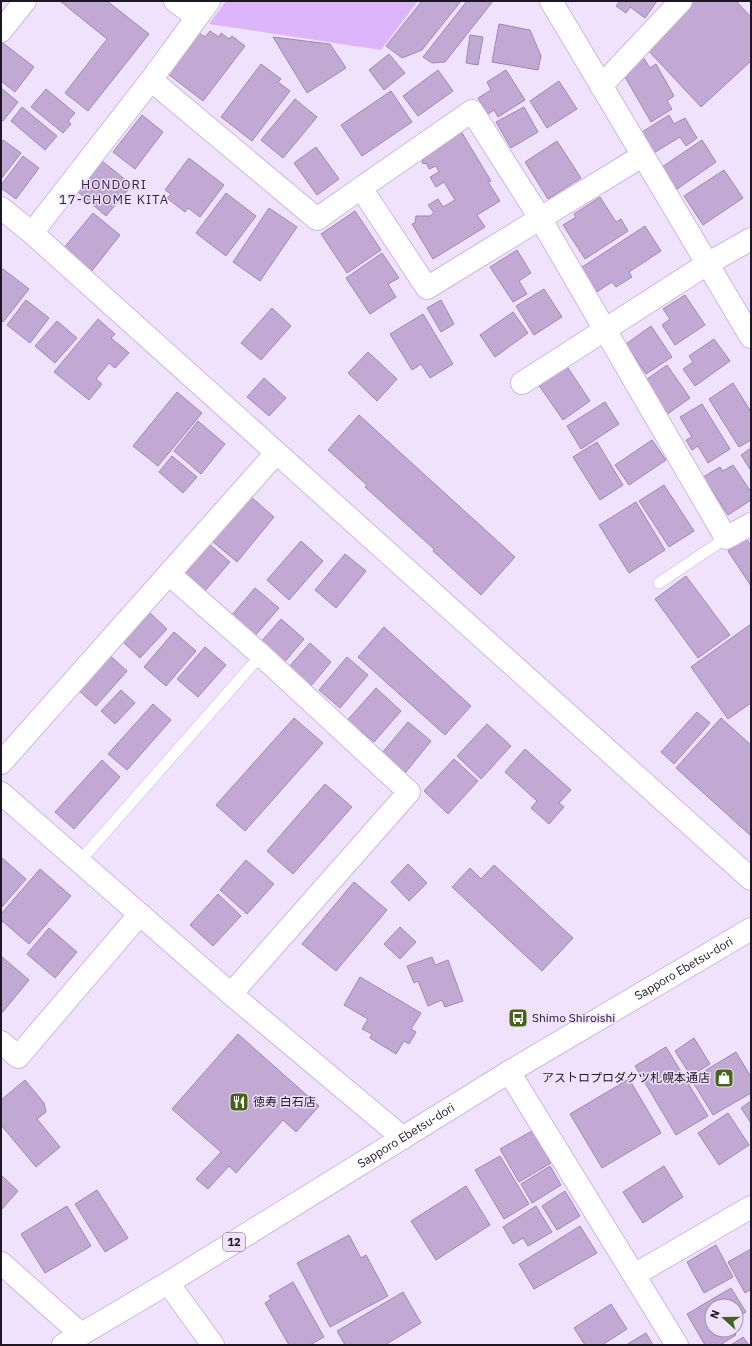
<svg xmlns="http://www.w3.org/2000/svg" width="752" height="1346" font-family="'IBM Plex Sans','Noto Sans JP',sans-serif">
<rect width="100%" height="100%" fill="#f0e2fc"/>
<path fill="#dcb5fa" d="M226 1H418L381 50 209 24Z"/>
<path fill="#c1a9d4" stroke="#9f88b1" d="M60 1H107L149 34 88 111 65 93 107 39Z
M422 1H461L422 50 402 58 386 46Z
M467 1H493L445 62 432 63 423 57Z
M620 1H657L645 18 630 7 626 13 616 6Z
M692 1H736L751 17V61L701 107 644 46Z
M499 24 530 30 541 56 538 70 492 62Z
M210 31 219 37 221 33 229 39 232 36 245 46 203 101 168 74 199 33 205 37Z
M470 35 483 37 478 65 466 63Z
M273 37 330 44 346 68 307 93Z
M3 43 34 67 15 92 1 81V45Z
M389 54 405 73 384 90 369 70Z
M643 57 650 68 656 64 674 96 667 101 672 109 651 122 621 70Z
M261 64 281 79 278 82 290 91 252 141 221 117Z
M438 70 453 91 418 116 403 96Z
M506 70 525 100 498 117 494 110 488 114 478 98 491 90 487 82Z
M559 81 577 109 547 128 530 101Z
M1 88 18 102 3 121 1 119Z
M46 89 75 113 68 121 71 124 63 133 31 107Z
M391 91 412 122 362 156 341 125Z
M295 99 317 117 283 158 261 140Z
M22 107 57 136 45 150 11 121Z
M524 107 538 132 511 148 496 122Z
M142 115 163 132 135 169 113 152Z
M669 115 674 124 685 118 697 138 686 146 680 137 652 154 639 134Z
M459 128 491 181 488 182 500 201 477 215 485 227 433 259 412 224 415 223 416 216H430L434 213 428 205 438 199 443 207 455 200 444 182 436 187 430 177 439 172 436 166 429 169 427 164 422 163 423 158Z
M3 140 21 153 1 179V143Z
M702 140 716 162 677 189 662 167Z
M557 141 581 178 548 199 525 162Z
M316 147 339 179 317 195 294 163Z
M23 156 39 168 16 199 1 188V185Z
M189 158 224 185 200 217 188 208 185 212 167 198 171 194 165 190Z
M102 161 132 185 106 216 77 191Z
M724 170 743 198 703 225 684 196Z
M226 193 256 216 226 256 196 233Z
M600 197 616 222 621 219 628 231 585 259 563 225 576 217 574 214Z
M269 208 297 227 260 281 233 262Z
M355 211 381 250 347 273 321 234Z
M93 213 120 235 91 272 63 249Z
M645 226 661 251 629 272 632 277 616 287 612 282 592 295 576 271Z
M517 250 531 273 519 281 527 294 513 302 490 267Z
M382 253 399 278 388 284 396 297 370 314 346 278Z
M3 269 29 289 3 322 1 320V272Z
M544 289 562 317 534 335 516 306Z
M685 295 705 325 675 345 662 325 670 319 663 309Z
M26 300 49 318 30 343 7 325Z
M441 300 454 324 441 332 427 308Z
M272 308 291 326 261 360 241 343Z
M513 312 528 333 495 357 480 335Z
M423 314 453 364 430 378 421 364 412 370 390 334Z
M98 319 115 334 111 338 129 353 115 368 109 363 96 379 102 384 89 400 54 372Z
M57 321 77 338 55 363 35 346Z
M651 326 672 357 646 374 626 344Z
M714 339 730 361 695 386 683 369 693 362 689 356Z
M368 352 397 379 377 401 348 373Z
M566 365 590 401 563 420 538 384Z
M667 365 690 398 666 415 643 382Z
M264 378 286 398 269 416 247 397Z
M733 383 751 412V440L739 447 709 399Z
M177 392 202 413 158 466 133 446Z
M605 402 619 424 581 449 567 426Z
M702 404 730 449 708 463 698 446 692 450 686 440 692 437 680 417Z
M359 415 515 557 481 595 433 551 434 549 365 487 367 485 328 450Z
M198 421 225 444 201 474 174 451Z
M652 440 666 460 629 485 615 465Z
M597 442 623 485 600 500 573 457Z
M751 448V471L741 455Z
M172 456 197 477 183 493 159 472Z
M733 465 751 492V500L728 515 703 477 720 467 723 471Z
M664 485 694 531 669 547 639 501Z
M250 496 274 517 237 562 212 541Z
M636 502 665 550 629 573 599 525Z
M746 538 751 546V586L728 551Z
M301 541 323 561 289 600 267 580Z
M209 544 230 562 204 592 183 574Z
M345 554 366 571 336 608 315 590Z
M686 576 730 635 698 658 655 599Z
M255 588 279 608 254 637 230 617Z
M147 610 167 629 140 658 120 639Z
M281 619 304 639 283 664 259 644Z
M751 624V703L728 719 691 667Z
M384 627 471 706 445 735 358 657Z
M174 632 196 651 166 686 144 667Z
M310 643 331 662 310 687 288 668Z
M205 647 226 665 198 697 177 679Z
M107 653 127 671 96 706 76 688Z
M347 657 368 675 340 708 319 690Z
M376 688 401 711 374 742 361 731 357 736 344 724Z
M121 690 135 703 115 724 101 711Z
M153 704 171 720 127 770 108 754Z
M697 712 710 723 674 764 661 752Z
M294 718 323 743 245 831 216 805Z
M721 718 751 745V836L676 768Z
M408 722 431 741 405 773 382 753Z
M487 724 511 746 481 779 457 756Z
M525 749 571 790 559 803 564 807 549 824 531 808 537 801 505 772Z
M454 759 478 781 448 814 424 791Z
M102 760 120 777 74 829 55 812Z
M325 784 352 807 293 874 267 851Z
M1 857 26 879 1 908Z
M246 860 274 884 247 914 220 890Z
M408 864 427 883 409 901 391 882Z
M494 865 573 938 542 971 452 887 470 868 481 879Z
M40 869 71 896 29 944 1 920V914Z
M354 882 387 910 336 971 302 944Z
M218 894 241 916 213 946 190 925Z
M400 927 416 942 400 959 384 944Z
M49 928 77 952 55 978 27 954Z
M1 956 29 980 1 1014Z
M432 957 435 965 448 960 463 1001 445 1007 442 1000 428 1006 418 981 414 983 407 966Z
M360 977 421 1013 411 1029 416 1032 409 1044 404 1041 396 1054 370 1038 372 1034 362 1029 368 1019 344 1005Z
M238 1034 319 1106 296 1132 283 1120 236 1173 229 1166 208 1189 196 1179 221 1152 172 1109Z
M694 1038 710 1064 691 1076 675 1051Z
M666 1047 708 1116 676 1135 635 1066Z
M736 1052 751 1077V1093L713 1115 691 1079Z
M629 1079 661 1133 602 1168 570 1114Z
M25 1080 44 1103 46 1112 37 1119 60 1147 36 1167 1 1125V1100Z
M751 1101V1123L741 1108Z
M728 1113 749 1145 719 1165 698 1133Z
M532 1131 551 1163 519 1182 500 1149Z
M500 1156 529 1204 504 1219 475 1170Z
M550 1166 561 1185 532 1203 521 1184Z
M664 1166 683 1197 643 1223 623 1192Z
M1 1175 18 1191 1 1210Z
M466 1186 490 1225 436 1260 411 1221Z
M97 1190 128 1238 105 1252 75 1204Z
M565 1191 580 1216 557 1230 542 1206Z
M67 1206 91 1246 45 1273 21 1234Z
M536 1206 552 1232 528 1246 523 1238 513 1244 503 1227Z
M580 1226 597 1253 534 1289 519 1264Z
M349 1235 361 1258 366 1255 388 1296 330 1327 297 1263Z
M716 1245 733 1277 704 1293 687 1262Z
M751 1249V1289L745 1293 728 1262Z
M293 1282 324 1337 310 1345H289L265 1303 271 1299 269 1296Z
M731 1288 746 1312 736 1317V1306H712V1330H733L736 1335 720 1345H705L687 1314Z
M403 1292 421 1323 385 1345H345L337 1331Z
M611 1304 627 1329 602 1345H585L574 1328Z
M646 1333 653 1345H626Z
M743 1337 749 1345H731Z"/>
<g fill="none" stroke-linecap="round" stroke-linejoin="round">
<defs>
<path id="service" d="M659 583 726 538
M79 862 261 655"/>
<path id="minor" d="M175 1 197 17
M551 1 751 337
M1 31 25 1
M151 80 317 219 361 188 472 111 540 218 726 538 751 524
M601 86 681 1
M361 188 427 288 642 156
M1 208 32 233 751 879
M32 233 151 80 209 1
M522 383 707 264 751 239
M169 574 261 655 409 792 231 994
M1 763 276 453
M1 1042 18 1057 140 914
M509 1072 677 1345
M1 1263 81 1334
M634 1275 751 1207
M168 1283 213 1345"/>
<path id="tertiary" d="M1 793 231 994 403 1138"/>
<g id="trunk">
<path id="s1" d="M63 1345 168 1283 509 1072 751 929"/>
</g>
</defs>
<use href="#service" stroke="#ceb6e1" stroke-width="12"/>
<use href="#minor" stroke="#ceb6e1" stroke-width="24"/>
<use href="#tertiary" stroke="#ceb6e1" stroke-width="24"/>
<use href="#trunk" stroke="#ceb6e1" stroke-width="24"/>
<use href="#service" stroke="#fff" stroke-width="11"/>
<use href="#minor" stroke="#fff" stroke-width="22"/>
<use href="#tertiary" stroke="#fff" stroke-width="22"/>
<use href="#trunk" stroke="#fff" stroke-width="22"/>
</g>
<defs>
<symbol id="bus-square" viewBox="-11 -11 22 22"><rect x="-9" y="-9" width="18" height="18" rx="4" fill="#446419" stroke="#f0e2fc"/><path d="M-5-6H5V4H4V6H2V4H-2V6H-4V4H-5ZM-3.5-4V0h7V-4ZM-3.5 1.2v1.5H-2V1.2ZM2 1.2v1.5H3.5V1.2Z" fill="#fff"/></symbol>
<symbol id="shop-square" viewBox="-11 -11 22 22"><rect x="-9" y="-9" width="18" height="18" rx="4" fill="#446419" stroke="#f0e2fc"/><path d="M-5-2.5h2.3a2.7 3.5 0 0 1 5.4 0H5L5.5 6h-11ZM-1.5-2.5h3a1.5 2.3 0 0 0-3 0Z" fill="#fff"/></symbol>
<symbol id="restaurant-square" viewBox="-11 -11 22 22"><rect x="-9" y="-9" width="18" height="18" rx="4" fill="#446419" stroke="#f0e2fc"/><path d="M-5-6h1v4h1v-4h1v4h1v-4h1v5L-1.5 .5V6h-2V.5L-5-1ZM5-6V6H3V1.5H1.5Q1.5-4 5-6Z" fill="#fff"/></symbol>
</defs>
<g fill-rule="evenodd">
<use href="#bus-square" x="507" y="1007" width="22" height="22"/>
<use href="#shop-square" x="713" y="1067" width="22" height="22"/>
<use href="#restaurant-square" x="228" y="1091" width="22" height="22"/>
</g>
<g text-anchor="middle" stroke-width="3" stroke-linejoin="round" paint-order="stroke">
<rect fill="#f0e2fc" stroke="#5e5366" stroke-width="1" x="223" y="1233" width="22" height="18" rx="3"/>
<g font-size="11" font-weight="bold" fill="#1f1625">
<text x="234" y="1246">12</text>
</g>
<g font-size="12" fill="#1f1625" stroke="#f0e2fc">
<text dy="4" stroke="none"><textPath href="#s1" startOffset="726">Sapporo Ebetsu-dori</textPath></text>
<text dy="4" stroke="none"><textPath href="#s1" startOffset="402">Sapporo Ebetsu-dori</textPath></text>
</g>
<g font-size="12" fill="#1f1625" stroke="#f0e2fc" text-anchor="start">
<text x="532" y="1022">Shimo Shiroishi</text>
<text x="710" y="1082" text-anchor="end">アストロプロダクツ札幌本通店</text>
<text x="253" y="1106">徳寿 白石店</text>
</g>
<g font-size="13" letter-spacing="1" fill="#382446" stroke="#f0e2fc">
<text x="114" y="189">HONDORI<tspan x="114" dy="15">17-CHOME KITA</tspan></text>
</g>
</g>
<rect width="752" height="1346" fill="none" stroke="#1f1625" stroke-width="4"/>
<g transform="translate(724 1318) rotate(291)"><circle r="19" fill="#f0e2fc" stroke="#9c90a6"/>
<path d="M0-3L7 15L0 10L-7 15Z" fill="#446419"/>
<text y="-6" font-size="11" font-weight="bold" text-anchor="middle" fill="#1f1625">N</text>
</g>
</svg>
